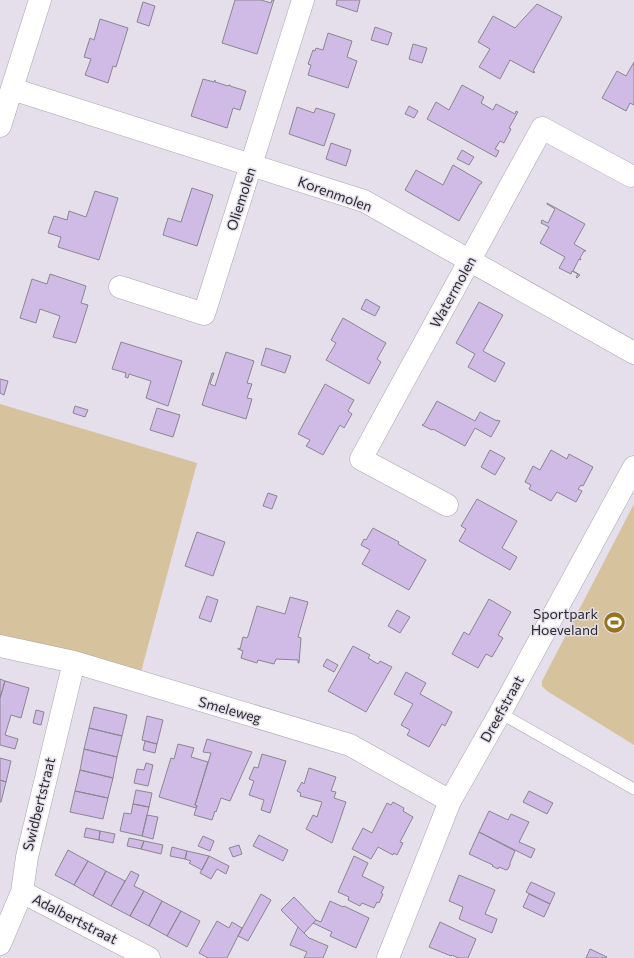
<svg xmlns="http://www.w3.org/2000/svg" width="634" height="958" font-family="Commissioner,sans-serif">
<rect width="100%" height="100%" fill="#e4dfeb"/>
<path fill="#d6c29c" d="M0 404 197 463 141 672 0 639Z
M634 504V745L547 691 542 686V681Z"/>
<path fill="#d0bbe7" stroke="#8b8691" d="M235 0H261L271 3 272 0H274L257 54 222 43Z
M337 0H360L357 12 336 5Z
M143 2 155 6 149 26 137 22Z
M537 4 562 17 533 71 535 72 534 73 510 60 500 79 479 67 490 49 478 42 493 16 515 28Z
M100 19 128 28 116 67 113 66 108 83 85 75 91 59 84 57 90 38 94 40Z
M375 27 392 33 388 45 371 40Z
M328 33 352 41 347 57 357 61 348 88 308 75 311 65 308 64 313 50 315 51 316 48 323 50Z
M413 44 427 48 422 63 409 59Z
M634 62V105L630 103 626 111 602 98 617 71 626 76Z
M203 79 214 82 215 80V82L228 86 229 85H230V86L246 91 240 110 233 108 227 128 191 116Z
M462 85 484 97 481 103 493 110 496 104 515 114 516 111 518 112 509 128 511 129 504 143 500 141 495 149 499 151 496 157 427 119 436 102 449 110Z
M409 106 418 111 414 118 405 114Z
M297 107 314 113 316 108 335 114 324 146 289 134Z
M331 143 351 150 346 166 326 159Z
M462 150 474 157 469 165 457 159Z
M453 165 482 182 481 184H480L459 221 405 190 416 170 443 185Z
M192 188 213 195 197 246 163 235 168 218 181 222Z
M95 191 118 198 99 260 58 247 61 237 48 233 54 216 67 220 69 211 86 217Z
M547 203 585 224 574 244 586 251H584L580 258 581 260 579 259 573 271 580 275 577 278 576 277 578 274 572 271 571 274 559 268 565 257 540 243 549 227 541 223 542 220 548 223 555 209 547 204Z
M50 274 86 286 81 303 88 305 76 343 53 337 60 316 40 309 36 323 20 318 32 279 47 284Z
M366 299 380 307 375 316 361 309Z
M479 302 503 315 483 351 505 363 495 382 468 367 475 354 456 343Z
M343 318 386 343 377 359 381 362 369 384 326 360 336 343 331 340Z
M121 342 182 361 168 406 146 398 151 381 129 374 128 378 125 377 126 373 112 369Z
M266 348 291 356 285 373 261 365Z
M226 352 254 361 247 383 252 384 247 398 252 399 246 419 202 405 212 373H214L210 384 215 386Z
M0 379 8 381 4 395 0 393Z
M325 384 354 400 348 411 352 414 344 428 340 425 323 455 306 446 310 440 298 434Z
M437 401 475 421 480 412 497 421V420L500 421 491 437 475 428 465 446 433 429 432 430 422 425 424 424Z
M75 406 88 410 85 417 73 413Z
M157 408 180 415 173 437 150 430Z
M490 450 505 458 495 475 481 467Z
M551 450 567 459 569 454 593 467 583 486 581 485 578 489 582 491 576 502 557 492 551 501 529 489 531 485 525 482 533 466 540 470Z
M268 493 277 496 272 509 263 506Z
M477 499 517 521 502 548 517 557 510 570 459 541 466 529 461 526Z
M373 528 399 542 398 544 426 560 409 590 362 564 370 550 361 545 364 539 366 540Z
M197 532 225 542 213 576 185 566Z
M207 596 218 600 211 622 199 618Z
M290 597 308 602 298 637 301 638 299 663H298V660L276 659 274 664 258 660 257 663 241 658 243 651 238 649V648L240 649 243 637 247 638 248 636 257 606 285 614Z
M489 599 511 612 498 635 503 638 492 657 486 654 478 668 452 654 464 632 469 635Z
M397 610 410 617 400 633 388 626Z
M353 646 370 655 368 658 378 664 380 661 392 667 366 712 328 691Z
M327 659 338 665 334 672 323 666Z
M406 672 426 683 420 694 452 712 445 726 442 724 429 747 407 735 410 730 401 725 413 704 394 694Z
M0 679 5 681 0 698Z
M5 681 29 688 21 718 11 715 5 735 18 739 15 749 0 745V698Z
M94 707 127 715 122 736 89 728Z
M36 710 44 712 41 725 33 723Z
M147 716 163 720 157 744 142 740Z
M89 728 122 736 117 757 84 749Z
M207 739 252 752 230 801 221 798 216 812 215 811 212 820 194 815 197 806 195 805 211 753 203 752Z
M145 741 157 744 155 753 143 750Z
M178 744 194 748 191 757 208 762 195 805 197 806 196 808 159 797 171 758 174 759Z
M84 749 117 757 113 778 80 770Z
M262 754 286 761 270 813 261 810 264 800 249 795 254 781 249 779 254 767 258 768Z
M0 758 11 761 6 782 0 780Z
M146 763 153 765 148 786 134 783 137 769 144 770Z
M309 768 336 777 331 791 336 792 334 798 346 802 332 843 306 829 313 815 317 817 322 802 300 796 301 793 297 791 302 782 304 784Z
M80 770 113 778 108 798 75 791Z
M0 780 6 782 1 802H0Z
M136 790 152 793 149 807 133 804Z
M75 791 108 798 103 819 70 812Z
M529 791 553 803 547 814 523 802Z
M393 802 404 808 403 811 413 817 400 842 403 843 397 855 394 853 393 855 378 847 371 859 352 849 363 828 372 833 387 803 391 805Z
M133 804 149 807 142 836 120 831 124 813 131 814Z
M489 811 508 820 511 814 529 822 519 842 535 849 531 858 479 832Z
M147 815 158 817 153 839 142 836Z
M86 828 100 831 99 840 84 837Z
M100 831 115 834 113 843 99 840Z
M479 832 515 851 510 863V865L508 869 506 870 499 867 498 869 492 866 493 865 469 854Z
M259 835 288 850 283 861 253 846Z
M203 836 214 841 210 851 198 846Z
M129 838 144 841 141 849 127 846Z
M144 841 163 845 161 854 141 849Z
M239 845 242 854 233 857 229 848Z
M172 847 187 851 185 859 170 856Z
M68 850 88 861 74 885 55 875Z
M187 851 209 856 202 870 189 863 191 861 185 859Z
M209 856 229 866 226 874 217 869 211 879 200 873Z
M354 856 368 863 362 876 384 887 381 893 383 894 379 903 377 902 374 908 362 903 360 906 348 900 349 897 338 892Z
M88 861 106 871 93 896 74 885Z
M106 871 125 881 111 906 93 896Z
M131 871 139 875 134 886 144 891 130 916 111 906Z
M459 875 495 890 485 914 497 919 492 933 459 919 463 907 449 901Z
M531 882 555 893 550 904 526 892Z
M144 891 162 901 149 926 130 916Z
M261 894 271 900 248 941 238 936Z
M529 894 550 904 544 917 523 907Z
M294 897 316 920 304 933 281 910Z
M162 901 181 911 167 936 149 926Z
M330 901 343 907 344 906 369 918 356 948 330 936 332 932 313 923 316 920 321 922Z
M181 911 200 921 187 947 167 936Z
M217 921 229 928 232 922 242 928 227 958H208L199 953Z
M440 922 476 939 468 958H458L452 955 451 956 429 947Z
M298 927 309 938 328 946 323 958H304L307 952 290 945Z
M590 949 607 957 606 958H586Z"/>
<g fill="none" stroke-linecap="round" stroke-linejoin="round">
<defs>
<path id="service" d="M500 713 634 789"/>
<path id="minor" d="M12 89 364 201 634 353
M120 287 204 314 303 0
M447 505 361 459 542 128 631 176
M0 646 74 662 350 745 450 801
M22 892 149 958
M0 944 22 892 27 857 74 662
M388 958 450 801 500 713 634 467"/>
<path id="tertiary" d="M0 126 40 0"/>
</defs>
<use href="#service" stroke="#aaa5b0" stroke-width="12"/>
<use href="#minor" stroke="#aaa5b0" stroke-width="23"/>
<use href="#tertiary" stroke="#aaa5b0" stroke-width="23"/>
<use href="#service" stroke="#fff" stroke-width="11"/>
<use href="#minor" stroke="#fff" stroke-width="22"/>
<use href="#tertiary" stroke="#fff" stroke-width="22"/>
</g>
<defs>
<symbol id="stadium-disc" viewBox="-11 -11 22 22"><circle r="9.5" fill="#98731e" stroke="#e4dfeb"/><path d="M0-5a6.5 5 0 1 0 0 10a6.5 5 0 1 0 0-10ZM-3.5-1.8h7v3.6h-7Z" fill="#fff"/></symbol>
</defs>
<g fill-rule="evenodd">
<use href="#stadium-disc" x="602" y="610" width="25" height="25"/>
</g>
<g text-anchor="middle" stroke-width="3" stroke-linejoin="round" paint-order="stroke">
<g font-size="14" fill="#2c2a2e" stroke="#e4dfeb">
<text transform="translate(335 194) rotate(20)" y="5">Korenmolen</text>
<text transform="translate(241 199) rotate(-72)" y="5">Oliemolen</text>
<text transform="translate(453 292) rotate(-61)" y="5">Watermolen</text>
<text transform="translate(502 709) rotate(-61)" y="5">Dreefstraat</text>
<text transform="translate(230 710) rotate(16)" y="5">Smeleweg</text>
<text transform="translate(39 804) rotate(-76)" y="5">Swidbertstraat</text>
<text transform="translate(75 919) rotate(27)" y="5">Adalbertstraat</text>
</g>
<g font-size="14" fill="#2c2a2e" stroke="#e4dfeb" text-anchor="end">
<text x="598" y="619">Sportpark<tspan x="598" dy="16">Hoeveland</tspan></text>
</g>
</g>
</svg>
